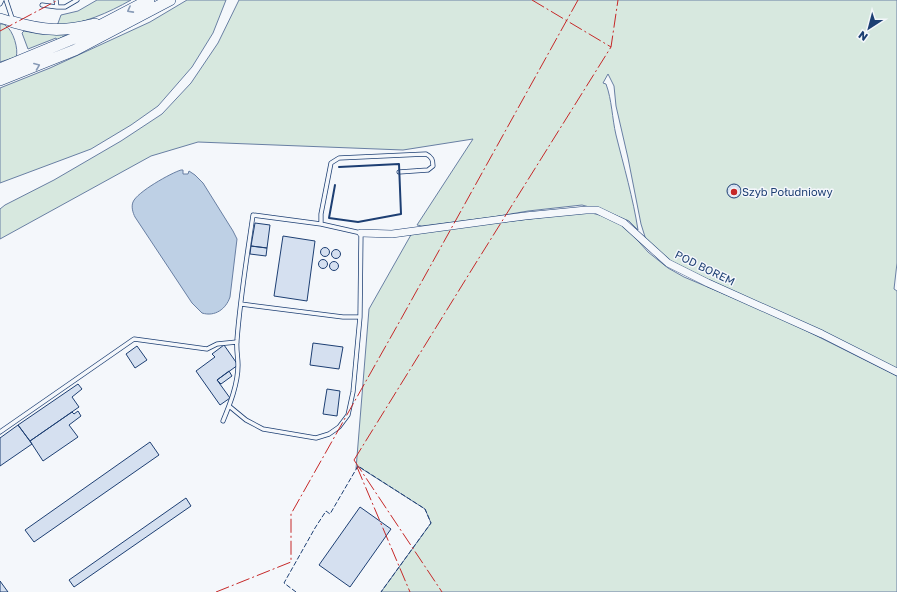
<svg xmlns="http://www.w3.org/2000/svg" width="897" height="592" font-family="'Golos Text',sans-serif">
<rect width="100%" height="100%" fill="#f4f7fb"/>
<path fill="#d7e8df" stroke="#687fa3" d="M97 0H131C108 13 83 24 57 26L61 15 78 11Z
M187 0H226L213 33 192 67 158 106 131 125 91 149 0 183V88L50 68 150 22Z
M239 0H897V263L894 289 897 291V369L669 261 646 240 641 224 628 158 616 106 614 86 608 74 603 83 606 84C612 100 612 118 616 135 624 167 633 198 638 230L629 221 608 212 582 205 528 211 493 217 422 226 417 225 473 139 403 150 198 142 151 156 0 239V209L5 205 54 180 121 141 162 114 191 83 218 43Z
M0 24C2 24 5 24 6 26 13 30 19 50 16 57L0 62Z
M24 31 40 34 66 35 57 40 56 38 28 49 22 33Z
M588 212 603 216 624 225 648 252 668 268 684 277 781 318 897 376V592H381L431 523 425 509 359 467 356 469 369 309 412 233Z"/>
<path fill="#bed0e5" stroke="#687fa3" d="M181 170H183V174H188L189 171 195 175 203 183 233 231 237 239 230 297C226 309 215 317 202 313L192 303 135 217C133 213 131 207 133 202 137 192 171 173 181 170Z"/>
<path fill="#d5e0f0" stroke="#1d3f73" d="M727 191a7 7 0 1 1 14 0a7 7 0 1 1-14 0Z
M255 223 270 225 267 248 251 246Z
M283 236 315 241 307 301 274 296Z
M251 246 267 248 266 256 250 254Z
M320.5 252a4.5 4.5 0 1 1 9 0a4.5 4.5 0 1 1-9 0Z
M331.5 254a4.5 4.5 0 1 1 9 0a4.5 4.5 0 1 1-9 0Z
M318.5 264a4.5 4.5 0 1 1 9 0a4.5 4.5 0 1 1-9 0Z
M329.5 266a4.5 4.5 0 1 1 9 0a4.5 4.5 0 1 1-9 0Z
M313 343 343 347 339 369 310 365Z
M224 345 238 365 217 380 230 398 220 405 196 371 215 357 212 354Z
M137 346 147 360 135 368 126 354Z
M229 371 232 376 221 384 217 380Z
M78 384 82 389 72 397 79 407 30 441 18 425Z
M327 389 340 391 337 416 323 414Z
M78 411 81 416 69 425 78 437 43 461 30 441 72 412 74 414Z
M18 425 32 444 0 466V438Z
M150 442 159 455 34 542 25 530Z
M186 498 191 506 74 587 69 580Z
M360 507 391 529 350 587 319 565Z
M0 581 8 592H0Z"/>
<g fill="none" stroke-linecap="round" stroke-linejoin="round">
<defs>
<path id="service" d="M6 0 13 21
M56 0 57 7H65L77 0
M0 4 2 0
M42 5 57 7
M321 224V214L331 163 339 158 426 154C432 157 433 160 433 166L428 170 399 172
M241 304 343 317H360
M223 421C230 404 238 384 238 365 238 357 236 349 237 340 240 299 247 257 253 215L321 224 361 233 360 317 353 392 348 415 339 427 329 434 316 438 263 429 246 420 229 406
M0 432 134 339 207 349 217 344 237 342"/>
<path id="minor" d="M361 233 392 234 525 216 586 210H597L624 223 668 263 708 283 822 334 897 372"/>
<path id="tertiary" d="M0 18 13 22"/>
<path id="primary" d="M13 22C45 31 62 32 95 24
M0 69 82 35 149 0
M0 80 75 50 170 0"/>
</defs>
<use href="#service" stroke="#1d3f73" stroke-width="5"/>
<use href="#minor" stroke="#1d3f73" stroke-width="8"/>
<use href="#tertiary" stroke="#1d3f73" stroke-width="10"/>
<use href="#primary" stroke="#1d3f73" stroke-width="12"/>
<use href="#service" stroke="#f4f7fb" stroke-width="3.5"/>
<use href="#minor" stroke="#f4f7fb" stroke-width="7"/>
<use href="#tertiary" stroke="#f4f7fb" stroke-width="9"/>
<use href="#primary" stroke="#f4f7fb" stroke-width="11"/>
<path stroke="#1d3f73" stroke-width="1" stroke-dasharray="5 2" stroke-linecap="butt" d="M296 592 284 583 315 528 326 511 330 514 358 466 425 509 431 523 381 592"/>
<path stroke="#1d3f73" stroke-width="2" d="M335 185 329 218 358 222 401 214 399 164 339 167"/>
<path stroke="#c62828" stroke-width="1" stroke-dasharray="14 3 2 3" stroke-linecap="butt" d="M532 0 611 47
M0 31 58 0
M354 460 474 266 611 47 618 0
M354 460 442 592
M357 467 410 592
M216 592 291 562V514L401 319 578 0"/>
</g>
<defs><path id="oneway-chevron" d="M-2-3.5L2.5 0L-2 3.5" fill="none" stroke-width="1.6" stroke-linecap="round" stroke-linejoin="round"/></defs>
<g stroke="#889bb7">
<use href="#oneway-chevron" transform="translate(130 10) rotate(152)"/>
<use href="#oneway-chevron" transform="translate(37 66) rotate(-22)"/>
</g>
<circle fill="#c62828" stroke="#f4f7fb" stroke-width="1.5" cx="734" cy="192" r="4"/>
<g text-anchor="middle" stroke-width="3" stroke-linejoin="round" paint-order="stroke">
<g font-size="11" fill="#1d3f73" stroke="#f4f7fb" text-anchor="start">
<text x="742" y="196">Szyb Południowy</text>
</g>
<g font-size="11" fill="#1d3f73" stroke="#f4f7fb">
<text transform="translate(705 268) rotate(26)" y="4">POD BOREM</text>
</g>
</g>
<g transform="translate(869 28) rotate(216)" stroke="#f4f7fb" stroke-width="3" paint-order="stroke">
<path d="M0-3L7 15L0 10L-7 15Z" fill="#1d3f73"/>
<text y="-6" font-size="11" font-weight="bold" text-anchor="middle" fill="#1d3f73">N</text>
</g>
</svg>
